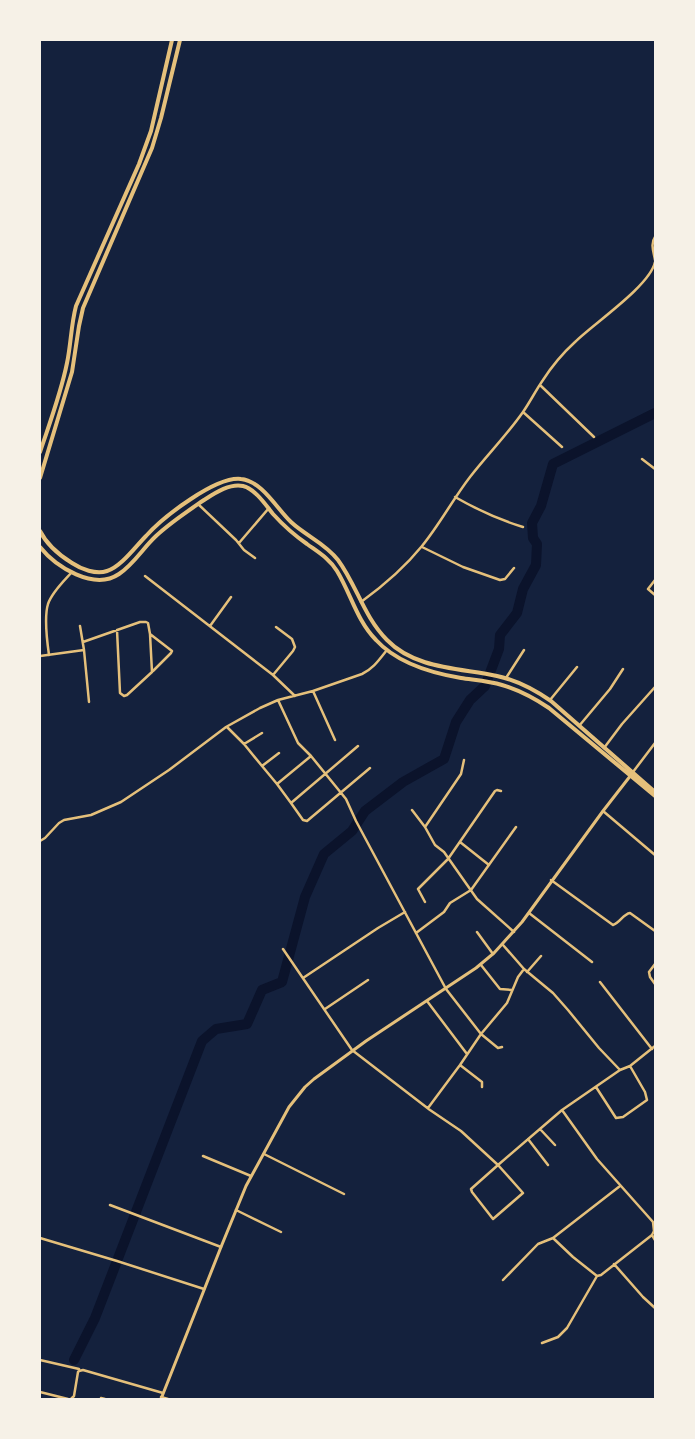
<svg xmlns="http://www.w3.org/2000/svg" width="695" height="1439" font-family="'Roboto Condensed',sans-serif">
<rect width="100%" height="100%" fill="#14213d"/>
<g fill="none" stroke-linecap="round" stroke-linejoin="round">
<path stroke="#0b132b" stroke-width="10" d="M74 1360 95 1318 202 1041 216 1029 247 1024 262 990 282 982 305 897 324 854 352 831 365 811 403 782 444 759 456 722 470 700 485 686 499 649 500 635 517 613 523 589 536 565 537 544 533 538 532 523 541 506 553 464 655 413"/>
<path stroke="#e5c07b" stroke-width="2.5" d="M655 237C650 244 654 253 655 260
M540 385 594 437
M523 412 562 447
M642 459 655 469
M455 497C476 509 500 520 523 527
M198 504 236 540 244 550 255 558
M239 543 269 508
M422 547 463 567 500 580 505 579 514 568
M145 576 273 675 295 696
M655 580 648 589 655 595
M361 602C383 586 405 567 422 546 440 524 453 499 470 477 487 455 507 435 523 412 530 402 536 390 543 380 552 366 563 353 575 342 593 324 650 286 655 262
M80 626 84 650
M210 626 231 597
M150 634 172 651 171 653 153 671
M83 642 140 622H146L148 623 150 634 152 672 127 695 124 696 120 693 117 630
M49 655C47 641 44 617 48 604 52 592 64 581 72 572
M40 656 84 650 89 702
M273 675 293 651 295 647 292 639 276 627
M506 678 524 650
M313 691 335 740
M278 700 298 743 311 756 346 799 356 821 446 989 481 1034 498 1048 502 1047
M550 700 577 667
M579 726 610 689 623 669
M227 727 244 744 262 766
M244 744 262 733
M358 746 291 803 303 820 307 821 370 768
M604 748 622 724 655 687
M633 772 655 743
M277 784 262 766 279 753
M291 803 277 784 311 756
M412 810 425 827 435 845 444 852 477 899 514 932
M603 811 655 855
M425 827 461 774 464 760
M40 841 45 838 59 823 64 820 91 815 121 802 169 770 226 727 260 708 278 700 313 691 362 674C373 669 379 660 387 650
M460 842 489 865
M551 880 613 925C620 923 623 914 630 913L655 931
M425 902 418 889 448 859 495 791 497 790 501 791
M529 913 592 962
M477 932 493 954
M416 933 444 912 450 903 471 890 516 827
M503 945 524 969 553 993 568 1010 599 1048 620 1070
M283 949 352 1050 430 1110 461 1131 498 1165 562 1110 620 1070 630 1066 655 1046
M655 964 649 972 650 977 655 984
M481 965 500 989 512 990
M527 972 541 956
M303 978 378 928 405 912
M600 982 652 1049
M427 1001 467 1054
M325 1009 368 980
M460 1065 482 1082V1087
M596 1087 616 1118 623 1117 647 1100 645 1092 630 1066
M428 1108 460 1065 481 1034 507 1003 518 977 524 969
M540 1129 555 1145
M528 1139 548 1165
M264 1154 344 1194
M203 1156 251 1176
M498 1165 523 1193 493 1219 472 1192 471 1189Z
M110 1205 221 1247
M236 1210 281 1232
M652 1235 655 1240
M40 1238 117 1261 204 1289
M614 1264 643 1297 655 1308
M597 1276 573 1257 553 1238 620 1186
M503 1280 538 1244 553 1238
M542 1343 558 1337 567 1328 597 1276 601 1275 652 1235 654 1231 653 1222 597 1159 562 1110
M40 1360 79 1369
M40 1392 68 1399
M161 1397 168 1399
M101 1398 105 1399
M71 1399 74 1396 78 1372 79 1371 83 1370 163 1393"/>
<path stroke="#e5c07b" stroke-width="3" d="M161 1399 221 1247 246 1186 289 1107 305 1087 314 1079 366 1041 476 968 494 953 522 922 603 811 631 775"/>
<path stroke="#e5c07b" stroke-width="4" d="M40 452C50 422 61 393 67 363 71 344 71 325 76 306L139 164 151 131 172 40
M40 478 72 372 79 326 83 308 152 148 161 118 180 40
M40 531C47 545 59 555 72 563 81 569 96 575 107 571 121 567 136 546 146 536 163 517 216 476 241 479 262 481 277 509 291 522 306 536 325 543 338 560 357 586 364 617 387 640 415 669 460 668 497 676 516 680 535 690 551 701L655 792
M40 547C56 567 94 591 119 574 134 564 143 548 156 536 171 522 188 511 204 500 215 493 230 483 243 486 255 489 265 504 273 514 283 525 294 535 307 544 318 552 330 559 337 571 351 594 357 621 376 640 397 663 431 673 461 678 474 680 489 681 502 685 519 690 534 698 549 708L655 796"/>
</g>
<rect width="695" height="1439" fill="none" stroke="#f6f1e7" stroke-width="82"/>
</svg>
